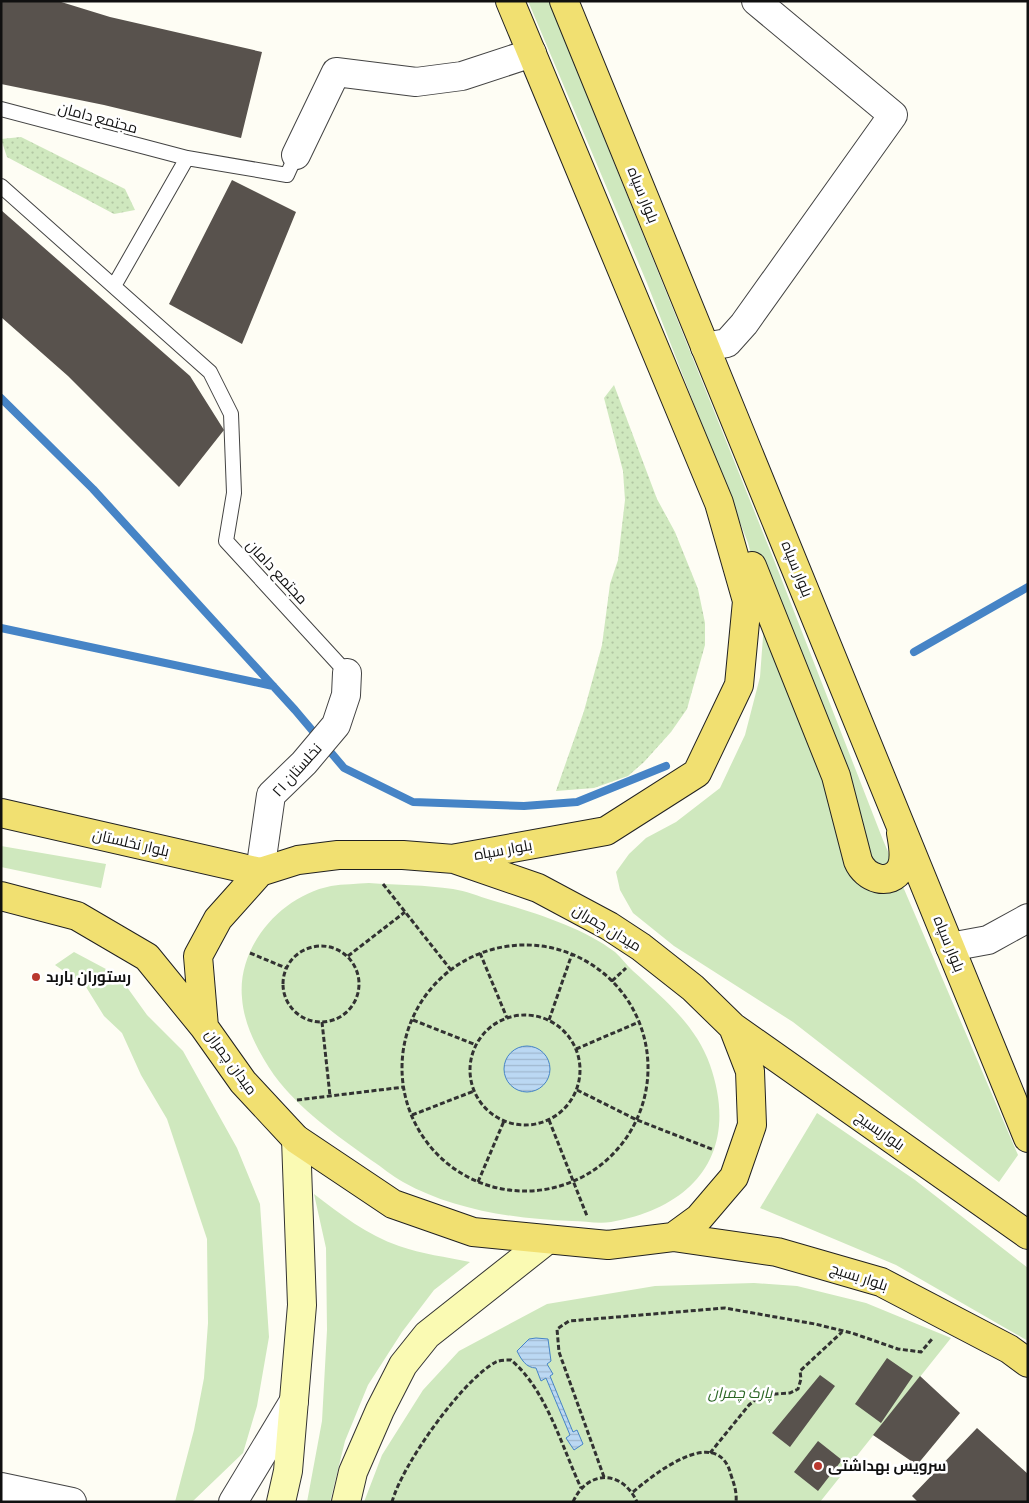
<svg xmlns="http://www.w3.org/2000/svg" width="1029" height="1503" font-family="Merriweather,Cairo,serif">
<defs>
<pattern id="grass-dots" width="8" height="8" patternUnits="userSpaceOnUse" patternTransform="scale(1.25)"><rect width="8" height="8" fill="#cfe8be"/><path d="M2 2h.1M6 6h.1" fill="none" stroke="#b1c6a2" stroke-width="1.8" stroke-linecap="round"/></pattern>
<pattern id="water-rules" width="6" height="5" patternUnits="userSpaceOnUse" patternTransform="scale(1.25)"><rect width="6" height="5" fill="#bbd8f3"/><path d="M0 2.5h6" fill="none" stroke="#a0b8cf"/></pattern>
</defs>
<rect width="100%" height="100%" fill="#fefdf4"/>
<path fill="url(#grass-dots)" d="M21 137 125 189 135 210 114 214 7 157 1 139Z
M614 385 657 499 675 532 698 589 705 623V645L687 709 671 732 644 762 628 776 594 788 556 791 584 711 602 645 610 584 618 560 625 500 623 471 604 398Z"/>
<path fill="#cfe8be" d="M528 1H549L774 560 883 840 1018 1155 999 1182 793 1022 674 946 633 913 620 890 616 872 629 854 646 838 676 822 720 788 745 735 760 677 765 610 748 543 647 283Z
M1 846 106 864 101 888 1 867Z
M369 883C397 885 426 885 453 889 466 891 478 896 491 900 530 911 583 927 615 952 622 958 626 965 633 971 663 998 696 1025 710 1065 740 1151 696 1207 611 1222 598 1224 584 1221 572 1221 515 1219 453 1210 403 1182 392 1176 382 1167 371 1160 336 1135 300 1110 274 1075 259 1053 244 1026 242 998 237 946 281 896 331 886 343 884 357 884 369 883Z
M74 952 119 976 147 1015 183 1051 237 1148 260 1204 269 1337 257 1406 243 1453 192 1502H175L194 1430 204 1378 208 1323 207 1239 167 1119 141 1075 122 1033 104 1016 86 987 55 965Z
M817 1113 915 1180 1028 1268V1341L896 1265 760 1208Z
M314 1194C340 1214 367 1235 399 1246 422 1254 446 1257 470 1262L434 1290 402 1332 368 1385 345 1441 330 1502H307L322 1421 327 1330 326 1248Z
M754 1283 797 1286 866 1303 951 1338 820 1502H364L382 1455 423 1390 459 1351 547 1304 655 1286Z"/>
<path fill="url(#water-rules)" stroke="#4684c6" d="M504 1069a23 23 0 1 1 46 0a23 23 0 1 1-46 0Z
M536 1338 548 1339 551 1361 547 1364 553 1374 550 1376 573 1432 577 1430 583 1444 574 1450 566 1438 570 1435 546 1378 541 1381 536 1368C526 1368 521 1359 517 1351L529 1339Z"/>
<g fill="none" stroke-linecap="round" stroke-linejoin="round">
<path stroke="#4684c6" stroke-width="8" d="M1 398 93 489 295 710 344 768 413 802 524 806 577 802 666 766
M1 628 273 686
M914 652 1028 587"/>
</g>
<path fill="#58524d" d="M1 1H58L110 17 262 52 241 138 104 105 1 84Z
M232 180 296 212 242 344 169 304Z
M1 210 190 376 224 430 179 487 68 376 1 317Z
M887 1358 913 1376 881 1423 855 1404Z
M820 1375 835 1386 790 1447 772 1433Z
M920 1376 960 1413 917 1465 873 1435Z
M977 1428 1028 1474V1502H918L912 1496Z
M818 1441 842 1460 818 1491 794 1472Z"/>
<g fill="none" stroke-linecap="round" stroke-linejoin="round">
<defs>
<path id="service" d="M1 109 187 158 114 286
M187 158 287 175 296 155
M1 186 210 372 231 414 234 493 226 541 347 673"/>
<path id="minor" d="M296 155 336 72 416 82 462 76 532 53
M705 347 727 343 744 324 893 115 756 1
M260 872 271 795 304 763 336 725 346 695 347 673
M950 947 988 940 1028 918
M1 1487 72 1502"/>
<path id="tertiary" d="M233 1502 294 1401"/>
<path id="secondary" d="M281 1502 288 1471 302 1305 296 1139
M346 1502 353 1472 380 1410 403 1365 427 1335 547 1240"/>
<path id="primary" d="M564 1 1028 1138
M752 566 836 776 858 861C865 878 890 888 901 868 906 858 903 845 901 833
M1 813 260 872
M457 858 606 831 697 773 739 685 747 601 719 503 510 1
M1 896 77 916 147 957 204 1027
M733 1027 750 1071 752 1125 734 1177 699 1218 673 1237 608 1245 473 1232 393 1204 296 1139 243 1082 204 1027 198 956 218 919 260 872 298 860 338 855H403L454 859 538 888 609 926 641 947 693 988 733 1027 1028 1235
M673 1237 777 1252 881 1282 1009 1349 1028 1363"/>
</defs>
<use href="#service" stroke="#434343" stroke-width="16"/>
<use href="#minor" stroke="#434343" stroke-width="30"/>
<use href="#tertiary" stroke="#434343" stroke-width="30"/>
<use href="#secondary" stroke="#323232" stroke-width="30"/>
<use href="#primary" stroke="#212121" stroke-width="30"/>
<path stroke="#323232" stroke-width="3" stroke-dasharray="5 2.5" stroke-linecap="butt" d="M383 884 451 970
M402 1068a123 123 0 1 1 246 0a123 123 0 1 1-246 0Z
M283 984a38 38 0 1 1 76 0a38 38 0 1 1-76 0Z
M250 953 286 968
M480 953 507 1018
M348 956 405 912
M612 981 626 968
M470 1070a55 55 0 1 1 110 0a55 55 0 1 1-110 0Z
M413 1020 476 1045
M549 1020 572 954
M322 1022 330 1096
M576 1049 639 1022
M577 1090 637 1120 714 1150
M297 1100 404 1087
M412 1115 474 1091
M549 1120 587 1216
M478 1182 504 1121
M710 1453 749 1405 761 1395 790 1393 798 1389 801 1379 800 1371 842 1332
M604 1477 559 1352 557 1329 569 1321 725 1308 815 1324 852 1333 898 1349 921 1352 932 1339
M633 1492C654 1474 718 1423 731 1475 734 1484 737 1492 736 1502
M392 1502C402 1465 462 1380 496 1362 500 1360 506 1360 511 1360 546 1389 562 1447 581 1488
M573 1502C587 1470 622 1469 637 1502"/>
<use href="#service" stroke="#fff" stroke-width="14"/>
<use href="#minor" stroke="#fff" stroke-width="28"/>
<use href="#tertiary" stroke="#fff" stroke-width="28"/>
<use href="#secondary" stroke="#fafab3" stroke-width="28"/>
<use href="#primary" stroke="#f1e071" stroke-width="28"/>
</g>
<g fill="#b9382f" stroke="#fff" stroke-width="2">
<circle cx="36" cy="977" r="5"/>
<circle cx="818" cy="1466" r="5"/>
</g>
<g text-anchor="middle" stroke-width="5" stroke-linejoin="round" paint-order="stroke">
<g font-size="15" fill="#101010" stroke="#fff">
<text transform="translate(98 118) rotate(15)" y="5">مجتمع دامان</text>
<text transform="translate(643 195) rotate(68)" y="5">بلوار سپاه</text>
<text transform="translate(797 569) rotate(68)" y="5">بلوار سپاه</text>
<text transform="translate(277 572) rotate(47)" y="5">مجتمع دامان</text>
<text transform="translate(297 770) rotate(-48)" y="5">نخلستان ۲۱</text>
<text transform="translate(131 843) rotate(13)" y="5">بلوار نخلستان</text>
<text transform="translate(503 850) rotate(-10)" y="5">بلوار سپاه</text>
<text transform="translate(607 928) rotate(31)" y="5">میدان چمران</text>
<text transform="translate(949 944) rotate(68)" y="5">بلوار سپاه</text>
<text transform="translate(231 1062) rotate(54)" y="5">میدان چمران</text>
<text transform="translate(880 1131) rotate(35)" y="5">بلواربسیج</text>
<text transform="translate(859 1277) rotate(18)" y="5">بلوار بسیج</text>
</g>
<g font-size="15" font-weight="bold" fill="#101010" stroke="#fff" text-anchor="start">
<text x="46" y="982">رستوران باربد</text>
<text x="828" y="1471">سرویس بهداشتی</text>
</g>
<g font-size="15" font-style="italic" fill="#296523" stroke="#fff">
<text x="740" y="1398">پارک چمران</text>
</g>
</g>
<rect width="1029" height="1503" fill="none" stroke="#101010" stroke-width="5"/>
</svg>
